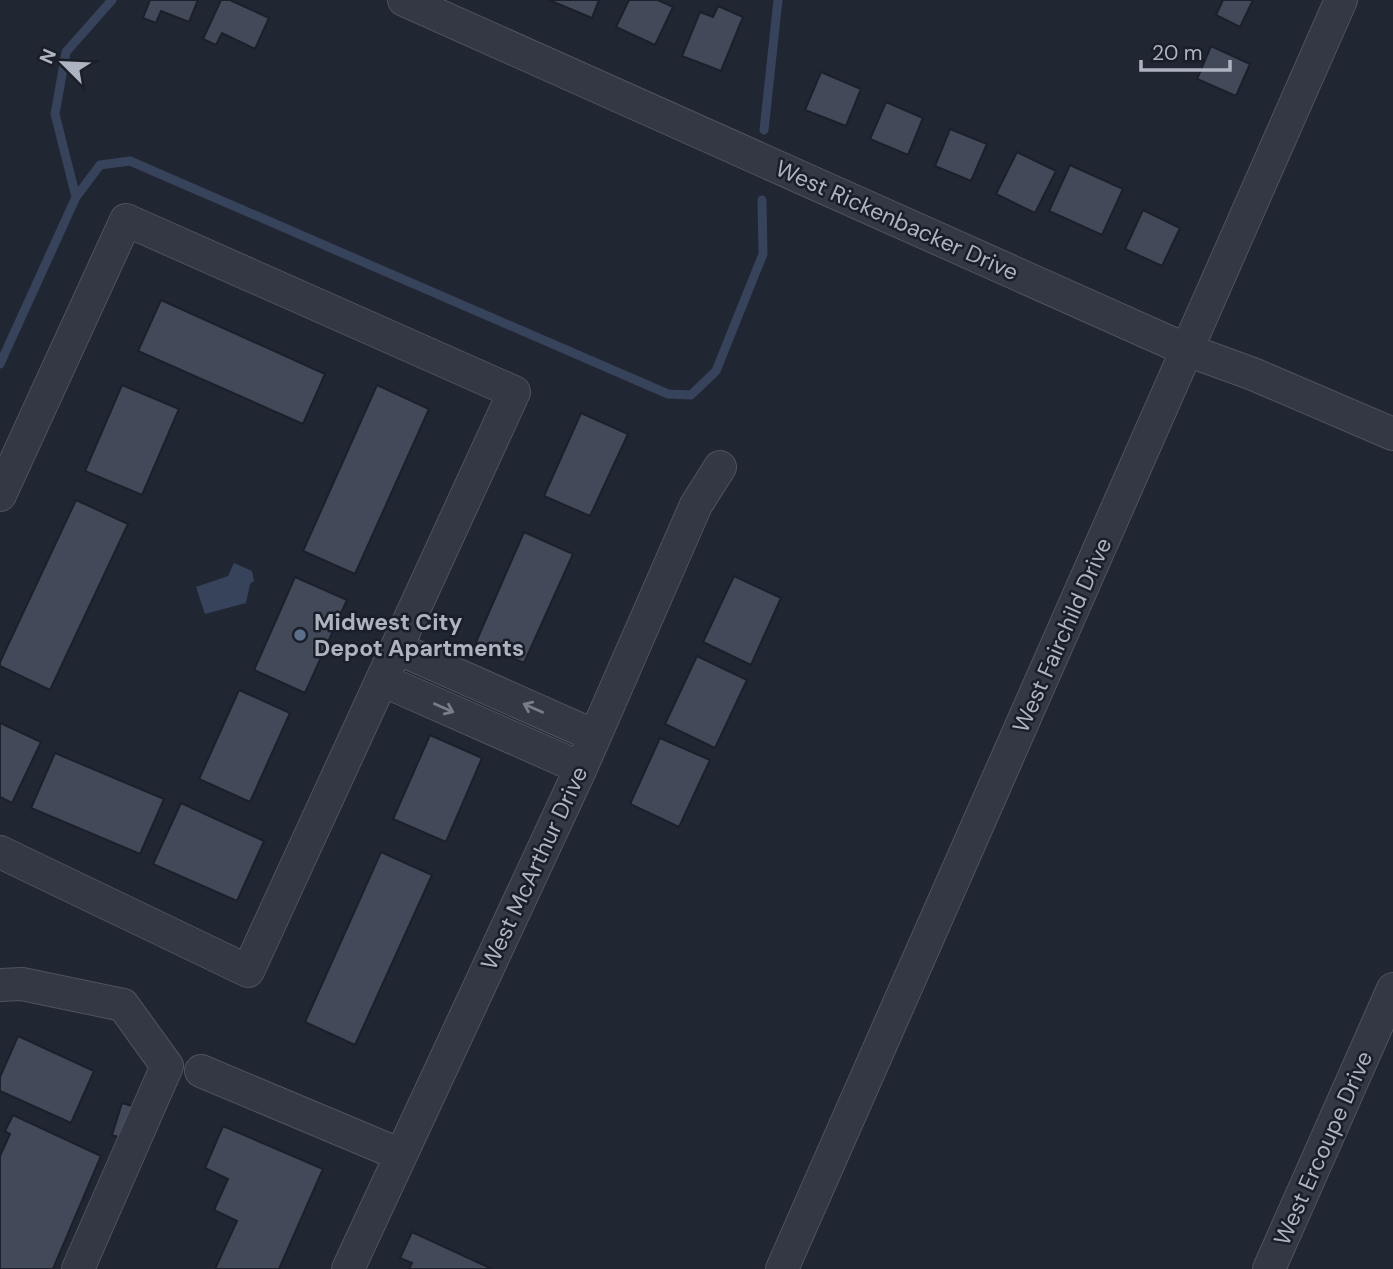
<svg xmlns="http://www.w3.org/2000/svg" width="1393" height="1269" font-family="'DM Sans',sans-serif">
<rect width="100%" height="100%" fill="#212633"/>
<path fill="#37425b" d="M234 563 252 571 254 581 250 584 246 603 205 614 196 587 228 576Z"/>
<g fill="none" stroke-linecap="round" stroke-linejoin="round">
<path stroke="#37425b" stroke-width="9" d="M764 130 778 0
M76 197 55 114 66 52 112 0
M0 364 76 197 100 165 130 161 668 394 691 395 716 371 763 254 762 200"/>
</g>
<path fill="#424958" stroke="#1b202b" stroke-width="2" d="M150 0H198L189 22 161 11 156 23 143 18Z
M221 0H230L269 18 255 49 222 33 216 45 203 39Z
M549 0H599L592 18Z
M629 0H658L673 7 655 45 616 27Z
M1223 0H1253L1240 27 1216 15Z
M718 6 743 17 721 71 682 56 700 12 713 17Z
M1211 46 1250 64 1236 96 1197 79Z
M821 72 861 89 846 126 805 110Z
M886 102 923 118 908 155 870 139Z
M950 129 987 144 971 181 935 166Z
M1017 152 1056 171 1035 213 996 194Z
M1070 165 1123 189 1102 235 1049 211Z
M1143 210 1180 228 1162 266 1125 249Z
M161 300 325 374 303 424 138 351Z
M122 385 179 409 142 495 85 471Z
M377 385 429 409 355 574 303 551Z
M581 413 628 434 590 516 544 496Z
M76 500 128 524 50 690 0 666V662Z
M524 532 573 554 524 663 476 642Z
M734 576 781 598 751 665 703 642Z
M295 577 347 600 305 693 254 670Z
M697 656 747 680 715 748 665 724Z
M239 690 290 713 250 802 199 779Z
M0 723 41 742 12 803 0 797Z
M430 735 482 758 446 842 393 819Z
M660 738 710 760 679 827 630 804Z
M55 753 164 799 140 854 31 808Z
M181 803 264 841 237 901 153 864Z
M381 852 432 875 355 1045 305 1022Z
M18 1036 94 1071 71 1123 0 1091V1077Z
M122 1103 141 1109 130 1141 112 1135Z
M13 1115 101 1156 53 1269H0V1156L10 1134 5 1131Z
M223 1126 323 1169 279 1269H215L237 1221 214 1210 228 1179 205 1168Z
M412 1232 492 1269H409L412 1263 400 1258Z"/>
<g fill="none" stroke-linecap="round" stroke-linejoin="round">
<defs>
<path id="minor" d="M404 0 1187 350 1253 374 1393 434
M0 495 126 220 514 392 248 971 0 852
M397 648 595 736
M382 680 581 768
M0 985 22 984 123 1005 167 1066 78 1269
M201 1071 401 1155
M348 1269 581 768 696 505 720 467
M782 1269 1341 0
M1269 1269 1393 989"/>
</defs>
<use href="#minor" stroke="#4e535f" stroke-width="34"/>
<use href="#minor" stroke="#343844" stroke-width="32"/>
</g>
<defs><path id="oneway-shaft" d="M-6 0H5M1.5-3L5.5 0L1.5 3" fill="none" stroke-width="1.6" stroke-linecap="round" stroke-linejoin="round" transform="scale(1.75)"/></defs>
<g stroke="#777c89">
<use href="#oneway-shaft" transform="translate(444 708) rotate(24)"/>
<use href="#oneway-shaft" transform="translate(533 708) rotate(-156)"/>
</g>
<circle fill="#5c6f8a" stroke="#191e29" stroke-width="2.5" cx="300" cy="635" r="7"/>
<g text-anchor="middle" stroke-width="5" stroke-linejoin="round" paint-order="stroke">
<g font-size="23" fill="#aeb3c1" stroke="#191e29">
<text transform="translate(897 220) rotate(24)" y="8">West Rickenbacker Drive</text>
<text transform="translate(1062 635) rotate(-66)" y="8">West Fairchild Drive</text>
<text transform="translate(534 868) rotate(-65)" y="8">West McArthur Drive</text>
<text transform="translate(1323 1148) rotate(-66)" y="8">West Ercoupe Drive</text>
</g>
<g font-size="23" font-weight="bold" fill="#aeb3c1" stroke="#191e29" text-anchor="start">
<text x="314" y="630">Midwest City<tspan x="314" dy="26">Depot Apartments</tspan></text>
</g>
</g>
<g transform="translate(63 63) rotate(294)" stroke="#191e29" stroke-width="5" paint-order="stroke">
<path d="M0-5L12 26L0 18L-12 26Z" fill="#aeb3c1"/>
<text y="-10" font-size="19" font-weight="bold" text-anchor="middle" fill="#aeb3c1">N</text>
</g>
<path d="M1141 60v10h89v-10" fill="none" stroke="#aeb3c1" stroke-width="3.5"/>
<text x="1152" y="60" font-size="21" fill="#aeb3c1" stroke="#191e29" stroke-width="5" paint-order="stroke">20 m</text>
</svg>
